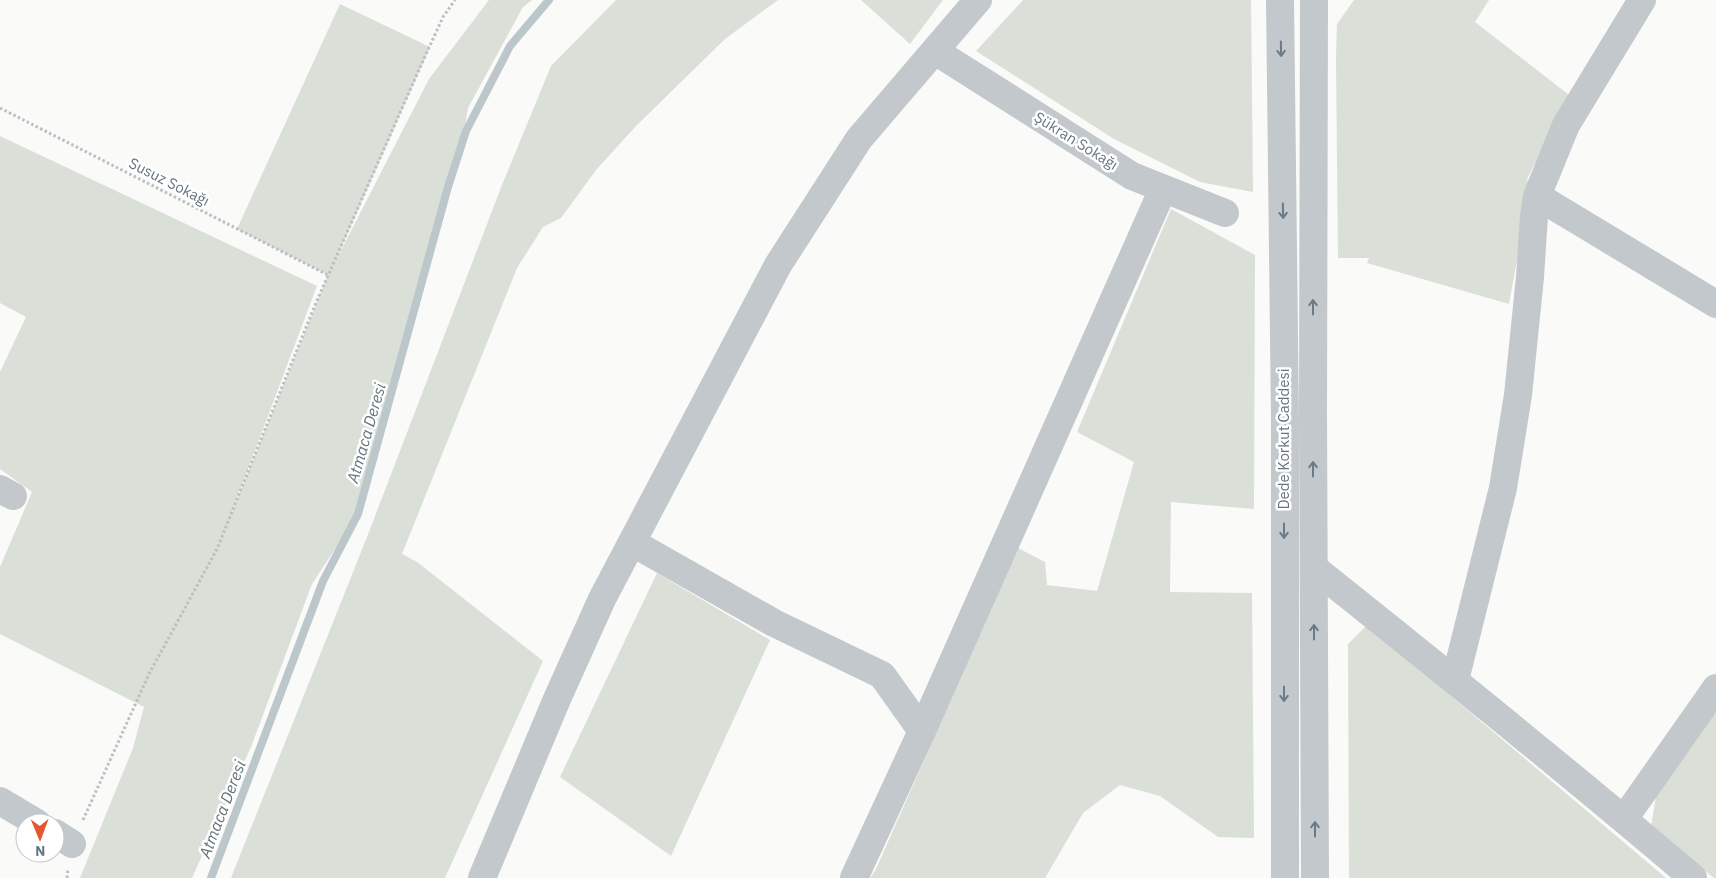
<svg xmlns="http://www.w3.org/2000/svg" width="1716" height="878" font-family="'IBM Plex Sans',sans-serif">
<rect width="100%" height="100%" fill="#fafaf8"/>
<path fill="#dadfd7" d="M489 0H532L523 7 468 108 462 143 397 369 358 514 312 584 251 747 192 878H80L133 748 144 707 0 634V567L32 492 0 469V372L26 317 0 303V136L317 286 228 522 328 275 237 229 340 4 430 47 335 262 429 79Z
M616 0H778L725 39 636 126 596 170 561 218 543 227 517 268 402 554 417 562 543 661 445 878H231L367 537 502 185 551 66Z
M861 0H943L910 44Z
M1023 0H1251L1253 192 1200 182 1114 139 976 51Z
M1354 0H1489L1475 22 1569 95 1527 179 1530 188 1509 304 1367 263 1369 258H1338L1336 58 1337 24Z
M1171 209 1255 255 1254 509 1171 502 1170 592 1252 593 1254 838 1218 837 1160 796 1120 785 1083 813 1045 878H870L876 869 1018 548 1045 562 1047 585 1097 591 1134 462 1077 432Z
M657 573 770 640 671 856 560 777Z
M1367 625 1666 878H1349L1348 644Z
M1716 707V878H1714L1651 826 1656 796Z"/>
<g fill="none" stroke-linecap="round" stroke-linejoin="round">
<path stroke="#bbc7cb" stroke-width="8" d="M211 878 323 581 358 514 448 187 466 131 510 46 549 0"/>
<path stroke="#bbbfc2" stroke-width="3" stroke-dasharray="2.5 2.5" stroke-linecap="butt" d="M0 108 328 275
M83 820 149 674 217 549 315 305 422 63 443 17 455 0
M67 878 68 869"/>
<path stroke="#c3c8cc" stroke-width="28" d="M1280 0 1285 420V878
M1314 0 1313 414 1315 878
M935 51 1132 176 1225 213
M1537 196 1716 304
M0 489 13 496
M633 543 774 623 882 675 922 731 854 878
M1314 568C1442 670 1569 772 1693 878
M1455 680 1503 488 1518 395 1530 277 1534 216 1537 196 1566 125 1642 0
M922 731 1163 189
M0 801 37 823
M1624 819 1716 688
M55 833 72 844
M482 878 557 699 602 599 778 265 859 139 978 0"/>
</g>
<defs><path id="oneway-shaft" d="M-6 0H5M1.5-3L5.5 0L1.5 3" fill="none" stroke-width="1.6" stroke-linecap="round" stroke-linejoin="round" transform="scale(1.25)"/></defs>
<g stroke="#6a7a87">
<use href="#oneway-shaft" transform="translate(1281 49) rotate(89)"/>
<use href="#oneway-shaft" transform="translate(1283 211) rotate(89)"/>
<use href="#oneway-shaft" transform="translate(1313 307) rotate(-90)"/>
<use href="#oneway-shaft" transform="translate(1313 469) rotate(-90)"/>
<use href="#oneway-shaft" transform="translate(1284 531) rotate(90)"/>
<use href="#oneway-shaft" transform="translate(1314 632) rotate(-90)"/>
<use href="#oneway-shaft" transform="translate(1284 694) rotate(90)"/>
<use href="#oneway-shaft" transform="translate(1315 829) rotate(-90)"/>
</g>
<g text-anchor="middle" stroke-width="5" stroke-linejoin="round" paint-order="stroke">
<g font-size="15" fill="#657683" stroke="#fff">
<text transform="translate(1076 141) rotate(32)" y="5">Şükran Sokağı</text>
<text transform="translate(169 182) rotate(27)" y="5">Susuz Sokağı</text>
<text transform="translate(1284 439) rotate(-90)" y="5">Dede Korkut Caddesi</text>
</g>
<g font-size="16" font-style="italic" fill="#60757c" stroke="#fff">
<text transform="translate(366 433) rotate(-74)" y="6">Atmaca Deresi</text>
<text transform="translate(222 809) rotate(-69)" y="6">Atmaca Deresi</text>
</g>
</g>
<g transform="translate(40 838) rotate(179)"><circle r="24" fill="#ffffff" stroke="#c1c8cd"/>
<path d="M0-4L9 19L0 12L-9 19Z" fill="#e4572e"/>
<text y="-8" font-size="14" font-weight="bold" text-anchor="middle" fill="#657683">N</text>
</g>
</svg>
